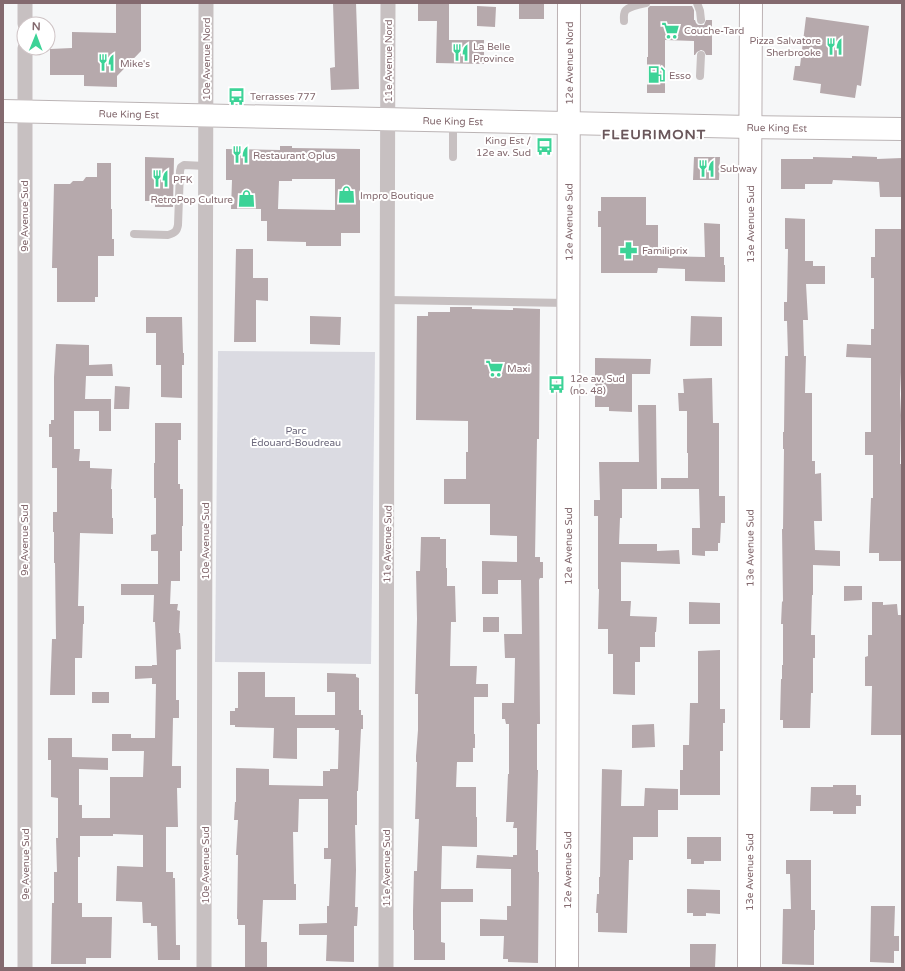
<svg xmlns="http://www.w3.org/2000/svg" width="905" height="971" font-family="'Varela Round',sans-serif">
<rect width="100%" height="100%" fill="#f6f7f8"/>
<path fill="#dbdbe2" d="M218 351 375 352 371 664 215 662Z"/>
<path fill="#b6a9ac" fill-rule="evenodd" d="M116 3H141V51L117 76V87L84 86V75H50V49L72 48V32L116 33Z
M333 3H356L359 89 331 90 330 68 335 67Z
M418 3H449V40H484V64L436 63 437 21H418Z
M519 3H544V19H519Z
M477 6 496 7 495 27 477 26Z
M650 6H692L694 10V20H695L696 23 698 25H704L706 20H712V55H706L704 51 701 50 697 52 695 55H694V41L665 40V93H647V57H648V8Z
M806 17 869 26 861 86 857 85 855 98 820 93 821 84 793 80 795 66H800Z
M280 146H292V148L360 149V233H341V246H306V242L267 241V221H261V209H231L232 180H226V149L280 150ZM292 179H335V210L278 209 279 181H292Z
M852 156 877 157V159L902 158V197H880L879 182 833 180 832 184H805V189H781V159H813V157L852 158Z
M145 157 174 158 173 207H155V201H145Z
M694 157H720L719 180H693Z
M97 163H111V209H112V239H114V256H98V297H95V302H57V268H52L54 184H70L73 181H83L86 177H97Z
M601 197H646V225H658V256L705 257 704 223 720 224V257H724V265H725V282L685 281V269L658 268 657 273H601V227H598V211H601Z
M785 218 805 219V261H813V266H825V284H806L808 320H803L804 356H806L805 393H812V461H815V474L821 473 822 521H814L815 550 840 551V566L813 565V595H812L811 635H815V658H813V693H811L810 728H783V720H780L781 679H782V665H783V624H781L782 601 783 602 782 529H783L784 449H783V432H784L785 356H788L787 321H784V302H787L788 249H785Z
M875 229H902V350L900 394 901 415 900 464H901V472H902L901 561H879V553H869L871 498H873V455H865V432H871V358L846 357 847 344 871 345V329H874V278H871V257H875Z
M236 249H253V278H268V301L256 300V342H234Z
M450 307H472V309L513 310V308L540 309 539 439H537L535 557H540V562H543V578H540L539 580 540 724H537V770H538L536 850H538V872H539L538 963 508 962V959H503L504 936H480V919L507 920V906H511V869L476 868 477 855 513 857V855H517V828H513L514 822H506L508 774H509V724H506L505 719H502V703H514L515 658H505L504 634H522L521 580H498V594H482V561L517 562V536L490 535V504H444V479H466V452H468V421L416 420 417 316H428V312H450Z
M310 316 341 317 340 345 310 344Z
M691 316 722 317V346H690Z
M146 317H182L183 353H184V365H182V398L161 397V365H156V333H146Z
M56 344 89 345V365L112 364 113 376H86L85 399H111V431H99V411H74V449H80L79 461H90V468L112 469 111 489H112V518H113V534L80 533 78 606H84V624H83L82 658H75V695H50L52 639H56L55 563H54V532H53V512H57V468H52V437H49V424H51V420H54V377Z
M595 358 651 359 650 374H632V412L609 411V407H595Z
M712 378 713 423H719V496H725V523H721L720 543H718V551H705V556L692 555V528H700L699 489H661V478H688V453H687V411H679L678 393H684L683 379Z
M115 386 130 387 129 409H114Z
M638 405H656L657 489H622V518H620L619 544H657V551L679 550 680 564 621 562V601H631L630 616 657 617 656 632H655V647H640V662H635V695L613 694V654H608V629H598L599 589H598V516H594V500H600L599 462H639Z
M155 423H181V440H178V484H180V489H183V526H182V551H180V581H171L170 604H178L177 610 180 611 179 633H180L181 649 176 650V700H179V718H173L172 766H181V788H177L178 827H166V872H173V878H175L176 945H180V960H158L157 926H151V923H143L142 902 116 901 117 866 143 867V835L113 834V836H80V857H78V903H82V917H112L111 958H86V964H51L52 903H54V872H57L56 838H58V798L51 797V760H48V738H72V757L108 758V770L79 769V805H82V818H110V777H143L144 751H112V734H131V738H155L156 684H152V678L135 679V666H152V665H157L155 622H153L154 595H121V584H158V551H151V535L156 534V498H154V463H155Z
M421 537H440V539H446V568H447V586H455L456 622H451L450 666H477L476 684H488V697H474V734H475V748H473V762H457L456 787H476V817H477V847L442 846 441 889H473V902H441V942L445 943V960H414V930H413V911L414 871H417L419 819H415L417 762H416V756L418 730V694H415L417 619 416 571H420Z
M844 586H862V600L844 601Z
M689 602 720 603V624H689Z
M872 602H883V605L897 604 898 615H901L902 735H871L872 686H865V657L868 656V635H872Z
M483 617H499V632H483Z
M720 650V709H725V723H723V751H720V795H680V770H683V745H689L690 703H698V651Z
M238 672H265V697H295V715H335V692H327V673L356 674V677L359 678V710H361V715H363V729H361L358 791H357V825H355L356 870 355 907H358L357 926H354V962L326 961 327 935H299V924L327 923V906H329L331 859H324V848H328V799H299L298 832H293L294 884H296V900H263L261 942H267V968H245V925H238V919H237L238 855H236L238 820H234L235 802H236V768L269 769V785L323 786V771H330V769H338L339 730H335V728H297V759L273 758 274 728 235 727V725H230V711H235V708H238Z
M92 692H109V703H92Z
M654 724 655 747 632 748V725Z
M602 769 622 770 621 806H644L645 788 678 789V810H658V837H633V860H629L627 933 598 932V913H596L597 894H599V877H600Z
M833 785H856V795H861V806H856V814H833V811H810L811 787H833Z
M687 837H721V861H704V864H691V859H687Z
M786 860H811V910H815V930H814V965L782 964 783 909H791L790 874H786Z
M687 889 720 890V914L706 913V916H693V913H687Z
M871 906H895L894 936H899V951H894V963L870 962Z
M690 944H716L715 968H690Z"/>
<g fill="none" stroke-linecap="round" stroke-linejoin="round">
<defs>
<g id="secondary">
<path id="s1" d="M567 968 569 3"/>
<path id="s2" d="M749 968 750 200 751 3"/>
</g>
<g id="primary">
<path id="s3" d="M3 111 750 127 902 129"/>
</g>
</defs>
<use href="#secondary" stroke="#bcb2b4" stroke-width="24"/>
<use href="#primary" stroke="#bbb4b5" stroke-width="24"/>
<path stroke="#c7c0c1" stroke-width="8" d="M697 3 700 11 701 20
M624 21C624 17 623 13 626 10 629 7 641 4 646 3
M700 76 701 55
M453 121V157
M134 234 168 235C175 233 177 231 178 225L180 171 181 167 184 165 205 166
M388 300 567 303"/>
<path stroke="#c7c0c1" stroke-width="15" d="M25 24V3
M25 48V968
M204 968 206 3
M386 968C386 646 387 325 388 3"/>
<use href="#secondary" stroke="#fff" stroke-width="22"/>
<use href="#primary" stroke="#fff" stroke-width="22"/>
</g>
<defs>
<symbol id="supermarket-bare" viewBox="-9 -9 18 18"><path d="M-6-5.5h2.5l.6 2H6L4.5 2H-2.5L-4.4-4H-6ZM-1.5 3.2a1.3 1.3 0 1 0 .1 0ZM3 3.2a1.3 1.3 0 1 0 .1 0Z" fill="#3cd397" stroke="#fff" stroke-width="2.5" paint-order="stroke"/></symbol>
<symbol id="restaurant-bare" viewBox="-9 -9 18 18"><path d="M-5-6h1v4h1v-4h1v4h1v-4h1v5L-1.5 .5V6h-2V.5L-5-1ZM5-6V6H3V1.5H1.5Q1.5-4 5-6Z" fill="#3cd397" stroke="#fff" stroke-width="2.5" paint-order="stroke"/></symbol>
<symbol id="fuel-bare" viewBox="-9 -9 18 18"><path d="M-5.5-6h7V0h2V4h1.3V-2.5L3-4.5l.8-.8L6-3V5H2.5V1h-1V6h-7ZM-4.2-4.7v3.2H.2V-4.7Z" fill="#3cd397" stroke="#fff" stroke-width="2.5" paint-order="stroke"/></symbol>
<symbol id="bus-bare" viewBox="-9 -9 18 18"><path d="M-5-6H5V4H4V6H2V4H-2V6H-4V4H-5ZM-3.5-4V0h7V-4ZM-3.5 1.2v1.5H-2V1.2ZM2 1.2v1.5H3.5V1.2Z" fill="#3cd397" stroke="#fff" stroke-width="2.5" paint-order="stroke"/></symbol>
<symbol id="shop-bare" viewBox="-9 -9 18 18"><path d="M-5-2.5h2.3a2.7 3.5 0 0 1 5.4 0H5L5.5 6h-11ZM-1.5-2.5h3a1.5 2.3 0 0 0-3 0Z" fill="#3cd397" stroke="#fff" stroke-width="2.5" paint-order="stroke"/></symbol>
<symbol id="pharmacy-bare" viewBox="-9 -9 18 18"><path d="M-2-6h4v4h4v4h-4v4h-4v-4h-4v-4h4Z" fill="#3cd397" stroke="#fff" stroke-width="2.5" paint-order="stroke"/></symbol>
</defs>
<g fill-rule="evenodd">
<use href="#supermarket-bare" x="658" y="18" width="25" height="25"/>
<use href="#restaurant-bare" x="822" y="34" width="25" height="25"/>
<use href="#restaurant-bare" x="448" y="40" width="25" height="25"/>
<use href="#restaurant-bare" x="94" y="50" width="25" height="25"/>
<use href="#fuel-bare" x="644" y="62" width="25" height="25"/>
<use href="#bus-bare" x="224" y="84" width="25" height="25"/>
<use href="#bus-bare" x="532" y="134" width="25" height="25"/>
<use href="#restaurant-bare" x="228" y="142" width="25" height="25"/>
<use href="#restaurant-bare" x="694" y="156" width="25" height="25"/>
<use href="#restaurant-bare" x="148" y="166" width="25" height="25"/>
<use href="#shop-bare" x="334" y="182" width="25" height="25"/>
<use href="#shop-bare" x="234" y="186" width="25" height="25"/>
<use href="#pharmacy-bare" x="616" y="238" width="25" height="25"/>
<use href="#supermarket-bare" x="482" y="356" width="25" height="25"/>
<use href="#bus-bare" x="544" y="372" width="25" height="25"/>
</g>
<g text-anchor="middle" stroke-width="4" stroke-linejoin="round" paint-order="stroke">
<g font-size="10" fill="#846a6f" stroke="#fff" text-anchor="start">
<text x="684" y="34">Couche-Tard</text>
<text x="821" y="44" text-anchor="end">Pizza Salvatore<tspan x="821" dy="12">Sherbrooke</tspan></text>
<text x="473" y="50">La Belle<tspan x="473" dy="12">Province</tspan></text>
<text x="120" y="67">Mike's</text>
<text x="669" y="79">Esso</text>
<text x="250" y="100">Terrasses 777</text>
<text x="531" y="144" text-anchor="end">King Est /<tspan x="531" dy="12">12e av. Sud</tspan></text>
<text x="253" y="159">Restaurant Oplus</text>
<text x="720" y="172">Subway</text>
<text x="173" y="183">PFK</text>
<text x="360" y="199">Impro Boutique</text>
<text x="233" y="203" text-anchor="end">RetroPop Culture</text>
<text x="642" y="254">Familiprix</text>
<text x="507" y="372">Maxi</text>
<text x="570" y="382">12e av. Sud<tspan x="570" dy="12">(no. 48)</tspan></text>
</g>
<g font-size="10" fill="#846a6f" stroke="#fff">
<text transform="translate(206 59) rotate(-90)" y="4">10e Avenue Nord</text>
<text transform="translate(388 61) rotate(-90)" y="4">11e Avenue Nord</text>
<text dy="4" stroke="none"><textPath href="#s1" startOffset="905">12e Avenue Nord</textPath></text>
<text dy="4" stroke="none"><textPath href="#s3" startOffset="126">Rue King Est</textPath></text>
<text dy="4" stroke="none"><textPath href="#s3" startOffset="450">Rue King Est</textPath></text>
<text dy="4" stroke="none"><textPath href="#s3" startOffset="774">Rue King Est</textPath></text>
<text transform="translate(24 216) rotate(-90)" y="4">9e Avenue Sud</text>
<text dy="4" stroke="none"><textPath href="#s1" startOffset="746">12e Avenue Sud</textPath></text>
<text dy="4" stroke="none"><textPath href="#s2" startOffset="744">13e Avenue Sud</textPath></text>
<text transform="translate(24 540) rotate(-90)" y="4">9e Avenue Sud</text>
<text transform="translate(205 541) rotate(-90)" y="4">10e Avenue Sud</text>
<text transform="translate(387 544) rotate(-89)" y="4">11e Avenue Sud</text>
<text dy="4" stroke="none"><textPath href="#s1" startOffset="422">12e Avenue Sud</textPath></text>
<text dy="4" stroke="none"><textPath href="#s2" startOffset="420">13e Avenue Sud</textPath></text>
<text transform="translate(25 864) rotate(-90)" y="4">9e Avenue Sud</text>
<text transform="translate(205 865) rotate(-90)" y="4">10e Avenue Sud</text>
<text transform="translate(386 868) rotate(-90)" y="4">11e Avenue Sud</text>
<text dy="4" stroke="none"><textPath href="#s1" startOffset="98">12e Avenue Sud</textPath></text>
<text dy="4" stroke="none"><textPath href="#s2" startOffset="96">13e Avenue Sud</textPath></text>
</g>
<g font-size="10" fill="#6c687c" stroke="#fff">
<text x="296" y="434">Parc<tspan x="296" dy="12">Édouard-Boudreau</tspan></text>
</g>
<g font-size="14" font-weight="bold" letter-spacing="1" fill="#6a575b" stroke="#fff">
<text x="654" y="139">FLEURIMONT</text>
</g>
</g>
<rect width="905" height="971" fill="none" stroke="#846a6f" stroke-width="8"/>
<g transform="translate(36 36) rotate(1)"><circle r="19" fill="#ffffff" stroke="#cec3c5"/>
<path d="M0-3L7 15L0 10L-7 15Z" fill="#3cd397"/>
<text y="-6" font-size="11" font-weight="bold" text-anchor="middle" fill="#846a6f">N</text>
</g>
</svg>
